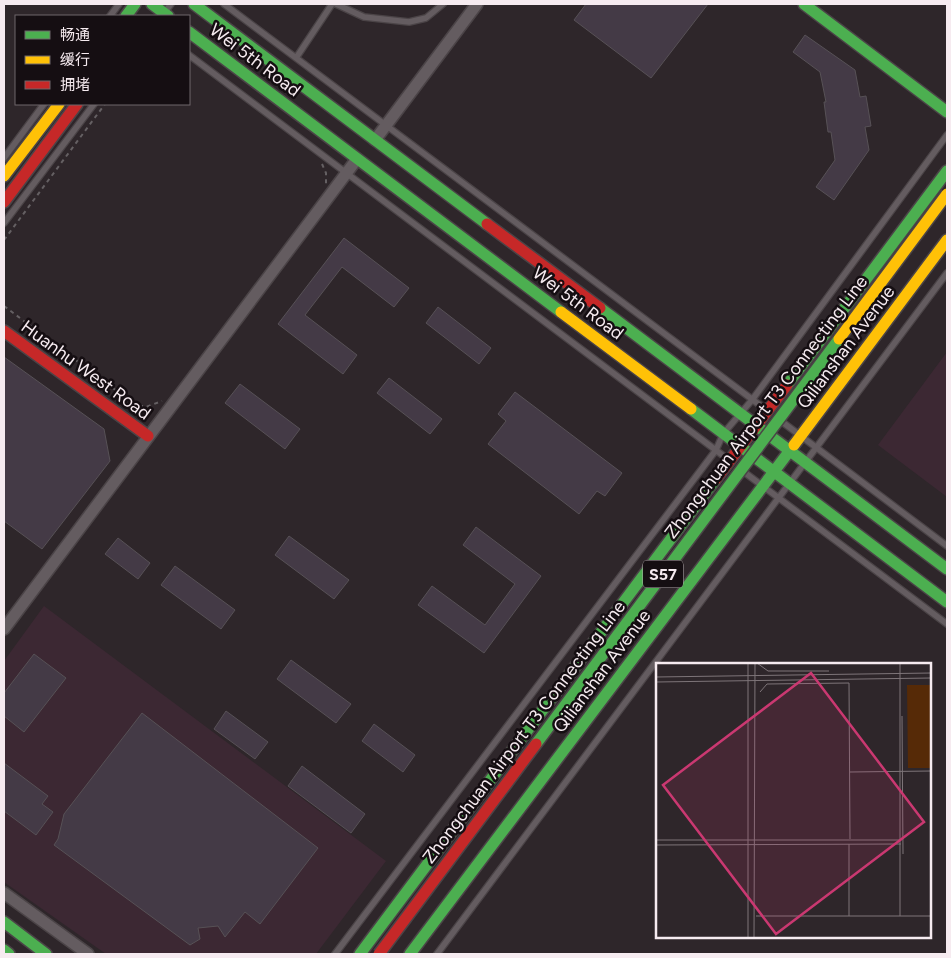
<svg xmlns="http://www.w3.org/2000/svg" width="951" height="958" font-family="Figtree,'Noto Sans SC',sans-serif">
<rect width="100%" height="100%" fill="#2e262a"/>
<path fill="#3c2833" d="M947 352V497L878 445Z
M44 606 386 861 316 954H106L4 882V661Z"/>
<path fill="#443a46" stroke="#575156" d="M586 4H708L651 78 574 20Z
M805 35 855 70 860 97 866 96 871 126 865 127 869 150 834 200 816 187 835 160 831 132H828L824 102H826L820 72 793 52Z
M344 238 409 288 394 307 342 267 305 315 357 355 343 374 278 324Z
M438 307 491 348 479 364 426 323Z
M4 357 104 429 110 461 42 549 4 521Z
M389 378 442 419 430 434 377 393Z
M240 384 300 429 285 449 225 403Z
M515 392 622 473 605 496 597 491 579 514 488 444 506 421 498 414Z
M476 527 541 576 484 653 418 605 432 586 485 625 515 584 463 545Z
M289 536 349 580 334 599 275 555Z
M118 538 150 563 138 579 105 554Z
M175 566 235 610 221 629 161 585Z
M34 654 66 678 24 732 4 716V693Z
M291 660 351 704 336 723 277 679Z
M226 711 268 742 255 759 214 729Z
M142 713 318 848 260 924 245 912 225 937 218 926 198 928 200 939 190 945 54 845 58 839 64 814Z
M374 724 415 755 403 772 362 741Z
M4 763 48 796 42 804 53 812 36 835 4 811Z
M302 766 365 814 351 833 288 786Z"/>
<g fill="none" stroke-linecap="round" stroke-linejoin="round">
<defs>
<path id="lane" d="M224 4 765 409
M336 4 364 17 409 22 426 18 443 4
M164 13 171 4
M110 16 119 4
M189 55 729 460
M296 58 332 4
M4 158 44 104
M4 223 94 104
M781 421 947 546
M744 472 947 624
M335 954 716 450 723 434 752 400 947 135
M437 954 947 273"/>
<path id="street" d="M375 140 477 4
M4 629 357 159
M4 893 88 954"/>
<path id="fast" d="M152 4 168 16
M194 4 487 224
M804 4 947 112
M126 16 135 4
M189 32 561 312
M600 308 947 569
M787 385 947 171
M691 409 947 602
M4 922 46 954
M4 950 9 954
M360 954 715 480
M410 954 794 445"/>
<path id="slow" d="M4 176 59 104
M561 312 691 409
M794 445 947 240"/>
<path id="jam" d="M4 202 77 104
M487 224 600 308
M4 331 148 436
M715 480 787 385"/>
</defs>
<use href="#lane" stroke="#4b4447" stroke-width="8"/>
<use href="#street" stroke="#4b4447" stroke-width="14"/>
<use href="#fast" stroke="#4b4447" stroke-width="14"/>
<use href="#slow" stroke="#4b4447" stroke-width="14"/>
<use href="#jam" stroke="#4b4447" stroke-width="14"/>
<path stroke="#656063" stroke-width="2" stroke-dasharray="4 4" stroke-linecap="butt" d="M322 164 326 173V184
M4 240 105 104
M4 306 134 404 146 407 162 401"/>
<use href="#lane" stroke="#645c60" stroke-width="5.5"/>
<use href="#street" stroke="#645c60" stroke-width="11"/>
<use href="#fast" stroke="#4caf50" stroke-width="11"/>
<use href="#slow" stroke="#ffc107" stroke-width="11"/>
<use href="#jam" stroke="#c62828" stroke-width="11"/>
<defs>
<path id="fast-bridge" d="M536 744 839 339"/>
<path id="slow-bridge" d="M839 339 947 194"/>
<path id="jam-bridge" d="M379 954 536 744"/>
</defs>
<use href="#fast-bridge" stroke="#4b4447" stroke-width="14" stroke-linecap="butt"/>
<use href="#slow-bridge" stroke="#4b4447" stroke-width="14" stroke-linecap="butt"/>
<use href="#jam-bridge" stroke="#4b4447" stroke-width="14" stroke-linecap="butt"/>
<use href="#fast-bridge" stroke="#4caf50" stroke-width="11"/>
<use href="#slow-bridge" stroke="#ffc107" stroke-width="11"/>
<use href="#jam-bridge" stroke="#c62828" stroke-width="11"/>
</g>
<g text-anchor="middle" stroke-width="5" stroke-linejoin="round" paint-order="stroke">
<rect fill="#150e12" stroke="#b2a9ad" stroke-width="1" x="643" y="560.5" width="40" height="27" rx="4"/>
<g font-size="16" font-weight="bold" fill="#f6ebf0">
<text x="663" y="580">S57</text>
</g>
<g font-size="18" fill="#f6ebf0" stroke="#150e12">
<text transform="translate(255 60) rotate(37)" y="6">Wei 5th Road</text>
<text transform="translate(578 303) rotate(37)" y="6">Wei 5th Road</text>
<text transform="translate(846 347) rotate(-53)" y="6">Qilianshan Avenue</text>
<text transform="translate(86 370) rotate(36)" y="6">Huanhu West Road</text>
<text transform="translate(766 407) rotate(-53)" y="6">Zhongchuan Airport T3 Connecting Line</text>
<text transform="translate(602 671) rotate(-53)" y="6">Qilianshan Avenue</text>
<text transform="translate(524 732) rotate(-53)" y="6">Zhongchuan Airport T3 Connecting Line</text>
</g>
</g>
<g transform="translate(656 663)">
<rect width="275" height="275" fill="#2e262a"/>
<path d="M251 22H275V105H252Z" fill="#562a07"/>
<path fill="none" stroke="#7e7579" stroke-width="1" d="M92 0V275M101 0 112 8H173M244 0V253M0 14 275 10M0 19 275 15M104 29 111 21 193 20 194 176M246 53 247 191M194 109 275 108M0 177H244M193 181V253M0 182 245 181M100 253H275M98 275 99 0"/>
<path fill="#ca3871" fill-opacity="0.15" stroke="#ca3871" stroke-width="2.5" d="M155 10 268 159 120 271 7 122Z"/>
<rect width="275" height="275" fill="none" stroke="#f6ebf0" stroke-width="2.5"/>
</g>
<rect width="951" height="958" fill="none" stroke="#f6ebf0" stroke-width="10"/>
<rect x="15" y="15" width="175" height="90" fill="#150e12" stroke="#6f666b"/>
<rect x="25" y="31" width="25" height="8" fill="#4caf50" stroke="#6f666b"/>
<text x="60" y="40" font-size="15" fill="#f6ebf0">畅通</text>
<rect x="25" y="56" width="25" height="8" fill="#ffc107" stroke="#6f666b"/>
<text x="60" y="65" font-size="15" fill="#f6ebf0">缓行</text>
<rect x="25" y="81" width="25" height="8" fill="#c62828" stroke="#6f666b"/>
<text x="60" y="90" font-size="15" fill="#f6ebf0">拥堵</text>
</svg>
